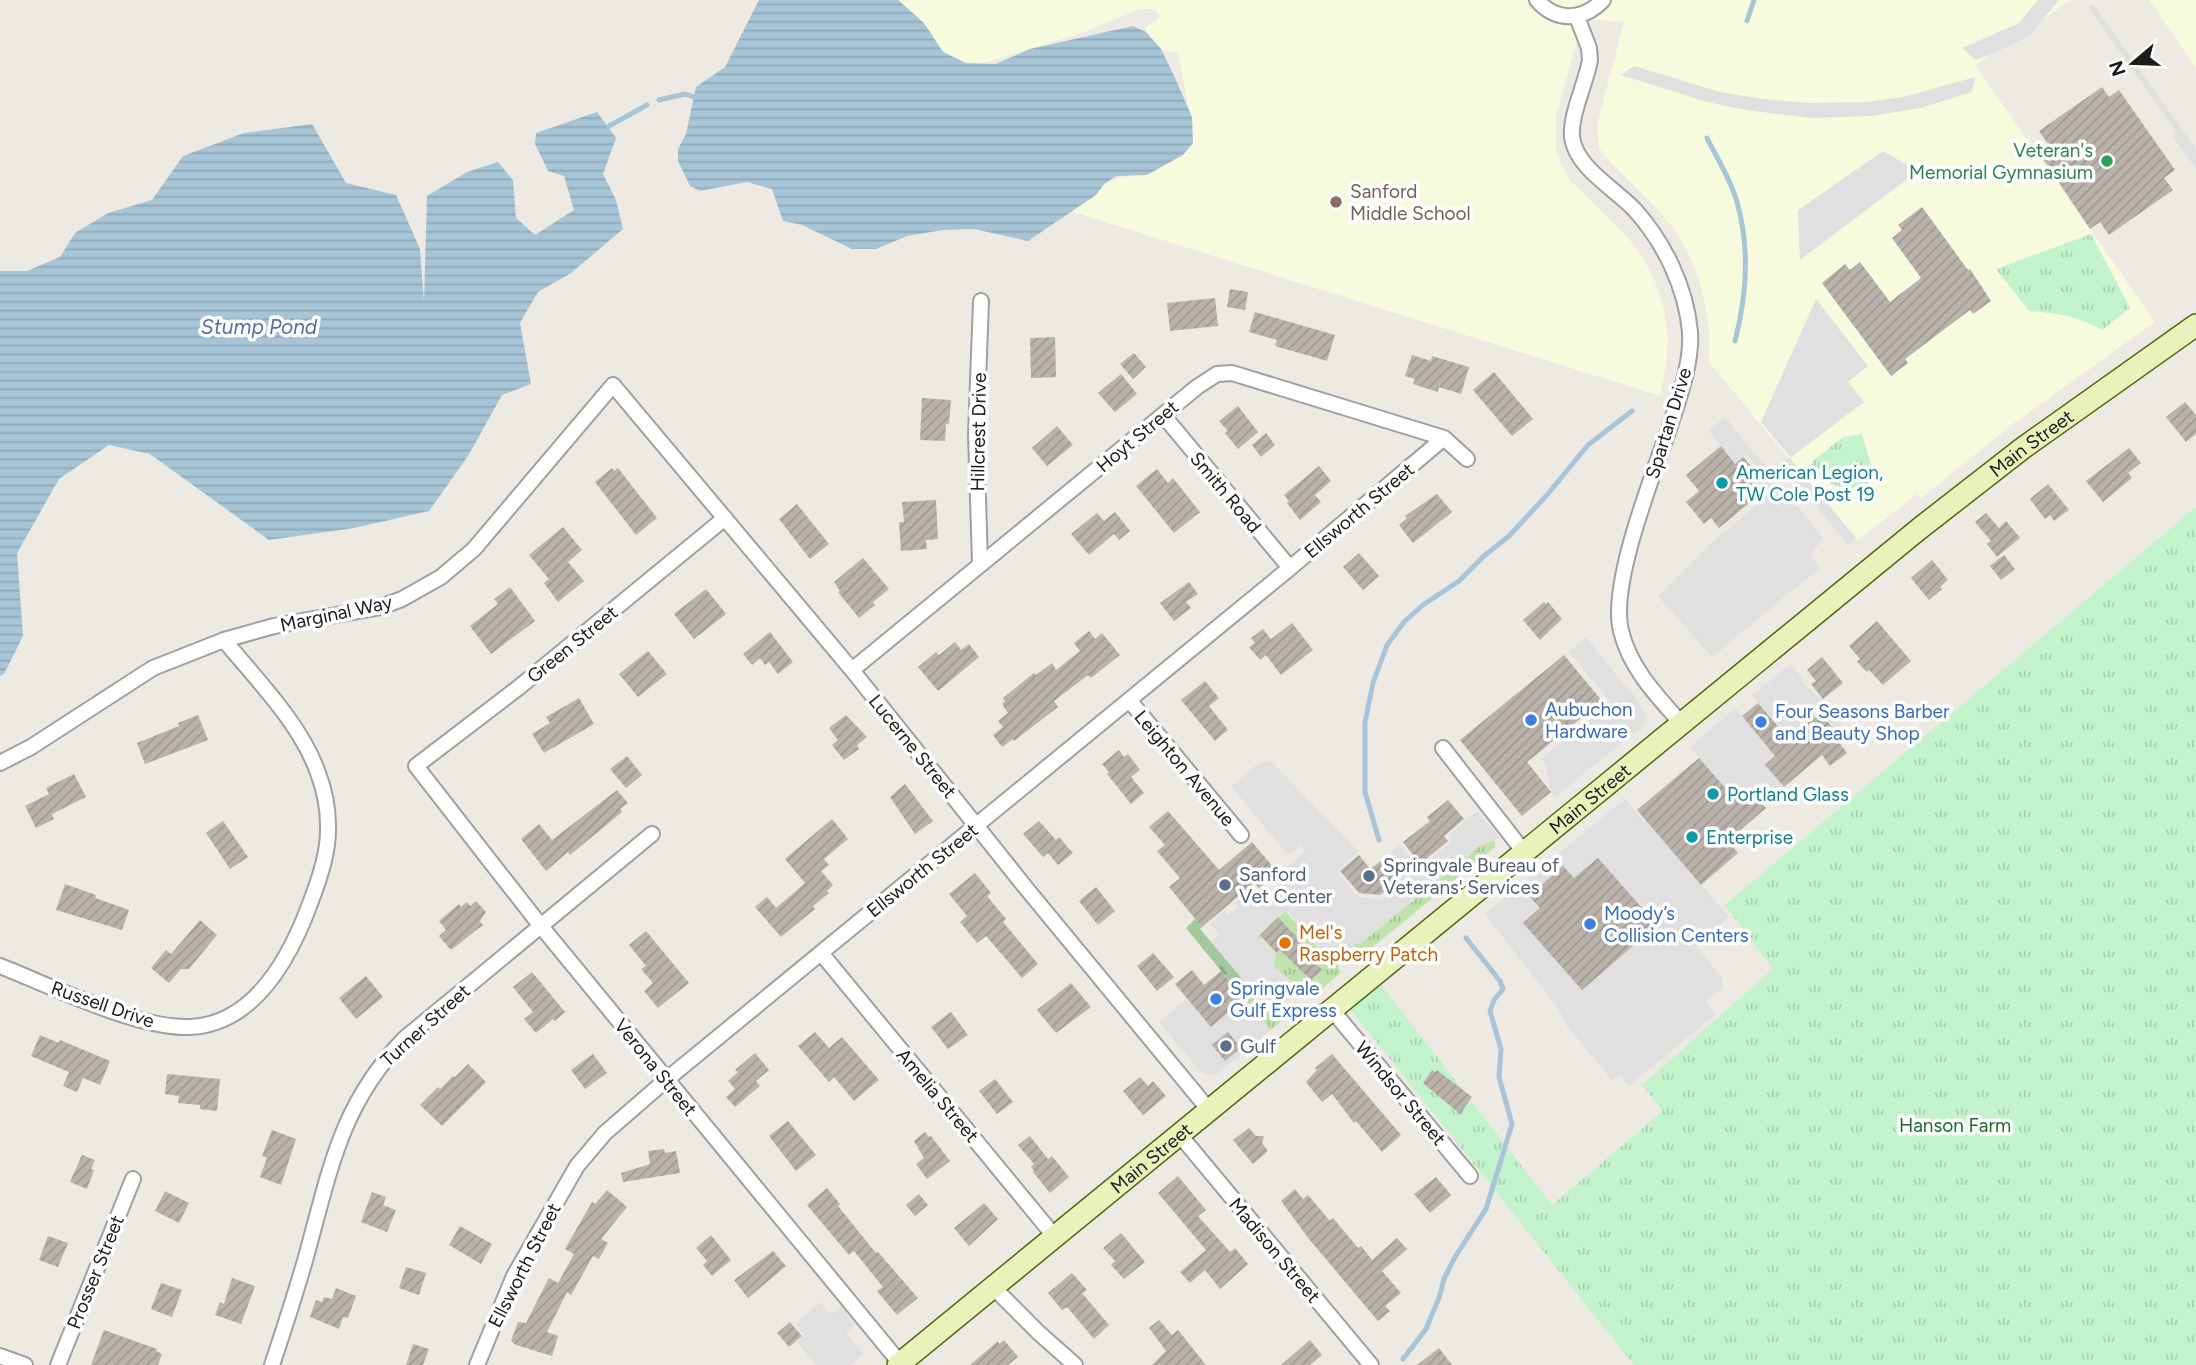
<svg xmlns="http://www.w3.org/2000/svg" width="2196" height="1365" font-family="Figtree,sans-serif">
<defs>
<pattern id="grass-tufts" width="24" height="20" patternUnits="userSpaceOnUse" patternTransform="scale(1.75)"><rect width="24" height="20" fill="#c0e2ad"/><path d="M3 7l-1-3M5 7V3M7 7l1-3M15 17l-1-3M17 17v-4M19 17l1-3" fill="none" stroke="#a4c194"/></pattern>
<pattern id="forest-firs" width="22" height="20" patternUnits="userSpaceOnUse" patternTransform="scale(1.75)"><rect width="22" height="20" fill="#a3c89b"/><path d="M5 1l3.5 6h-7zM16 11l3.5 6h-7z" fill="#8cab85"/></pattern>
<pattern id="park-tufts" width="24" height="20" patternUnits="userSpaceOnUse" patternTransform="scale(1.75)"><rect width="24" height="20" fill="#c3f3cd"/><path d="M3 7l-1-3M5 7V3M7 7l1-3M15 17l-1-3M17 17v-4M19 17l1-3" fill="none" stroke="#a7d0af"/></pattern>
<pattern id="water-rules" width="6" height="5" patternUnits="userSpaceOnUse" patternTransform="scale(1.75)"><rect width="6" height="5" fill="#a7c5d6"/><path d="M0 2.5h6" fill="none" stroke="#8fa9b7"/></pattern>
<pattern id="building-hatch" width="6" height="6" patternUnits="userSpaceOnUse" patternTransform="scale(1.75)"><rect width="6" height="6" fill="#b9b3ac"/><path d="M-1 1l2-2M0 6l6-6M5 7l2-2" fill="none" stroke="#9e9993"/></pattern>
</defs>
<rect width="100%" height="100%" fill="#eceae3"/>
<path fill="#f7fbdd" d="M892 0H2071L1975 65 2155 322 2017 421 1921 498 1917 494 1857 541 1709 362V333L1705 304 1698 276 1686 249 1674 229 1656 207 1606 157 1599 148 1597 125 1624 22 1583 19 1556 116V148L1561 164 1570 180 1629 239 1643 258 1655 281 1664 309 1668 338 1666 367 1660 396 1070 211 1091 193 1110 182 1121 177 1147 172 1189 111 1178 52 1165 51 1147 39 1145 34 1147 26 1158 20 1160 16 1156 9H1140L1082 33 970 67 951 58Z
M2149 0H2196V68Z"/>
<path fill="url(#grass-tufts)" d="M1492 841H1495V847L1368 951 1353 946 1358 942 1360 944 1480 846Z
M1285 911 1332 963 1336 960 1341 973 1311 998 1274 967 1275 959 1262 939 1258 940 1256 938Z
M1253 991 1271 1012 1278 1007H1284L1291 1013 1271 1030 1244 999Z"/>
<path fill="url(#forest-firs)" d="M1195 919 1202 927 1200 929 1253 991 1244 999 1186 928Z"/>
<path fill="url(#park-tufts)" d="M2091 234 2130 308 2102 330C2079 316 2055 313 2029 311L1996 269Z
M1862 434 1871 465 1867 498 1815 477 1809 469 1814 460 1843 437Z
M2196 507V1365H1634L1347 1005 1378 981 1552 1205 1663 1111 1642 1085 1773 969 1725 905Z"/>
<path fill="#e0e0e0" d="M2038 0H2059L2031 34 2014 44 1976 60 1962 48 2019 23Z
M2093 4 2196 149V169L2173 137 2176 131 2088 7Z
M1634 66 1720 92 1763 99 1809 103 1868 102 1903 97 1975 77 1972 92 1921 108 1871 116 1811 118 1746 110 1707 102 1621 75Z
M1883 151 1918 171 1800 260 1798 210Z
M1816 299 1868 366 1848 382 1864 402 1790 458 1856 538 1848 545 1782 464 1790 457 1761 422Z
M1725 417 1823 538 1810 555 1820 568 1712 657 1658 596 1717 538 1764 499 1745 475 1756 466 1747 454 1735 464 1709 431Z
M1586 637 1641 705 1646 716 1643 726 1555 797 1551 792 1546 765 1541 759 1610 701 1569 652Z
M1791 664 1803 679 1801 681 1829 707 1842 725 1834 731 1822 712 1804 726 1797 749 1752 695Z
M1735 708 1775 756 1765 765 1784 787 1763 805 1748 788 1735 799 1690 747Z
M1271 761 1359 852 1337 871 1358 897 1382 900 1401 882 1383 859 1400 845 1419 868 1451 842 1450 833 1477 811 1500 838 1480 846 1360 944 1358 942 1332 963 1288 912H1282L1256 938 1258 940 1262 938 1276 953 1274 967 1300 990 1271 1013 1211 942 1219 934 1210 924 1224 911 1229 915 1238 907 1235 903 1253 887 1259 895 1263 896 1267 893 1284 879 1281 872 1305 851 1301 846 1288 855 1231 786 1258 764Z
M1625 799 1644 822 1646 821 1729 917 1697 947 1722 978V989L1706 1002 1716 1014 1629 1086 1620 1075 1612 1080 1567 1026 1558 1008 1485 914Z
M1221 971 1271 1030 1219 1073 1208 1076 1201 1072 1159 1022Z
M820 1302 831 1314 841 1306 855 1324 846 1333 864 1354 850 1365H816L797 1342 804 1335 795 1324Z"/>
<path fill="url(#water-rules)" d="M759 0H898L924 23 943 52 966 63 996 64 1030 49 1133 26 1146 32 1161 49 1176 80 1192 117 1193 143 1183 155 1147 175 1116 176 1104 184 1096 195 1028 241 974 229 943 230 907 236 876 249H852L802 225 783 221 772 189 747 182 700 191 690 186 678 161V149L686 134 696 87 725 67Z
M597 112 616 138 603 174 616 200 623 229 571 273 538 292 520 323 531 384 502 395 468 456 429 511 354 528 269 540 150 454 109 445 59 479 17 553 23 636 4 674 0 676V271H27L60 257 75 233 108 213 152 200 183 156 244 133 312 124 346 183 396 195 420 249 424 302 427 196 467 172 498 162 513 180 516 218 535 235 574 210 564 176 548 171 535 144 536 133Z"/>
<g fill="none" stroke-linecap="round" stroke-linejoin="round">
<path stroke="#a7c5d6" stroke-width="5" d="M1747 21 1754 0
M659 100 685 94 694 97
M609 126 647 105
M1707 138C1717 158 1731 180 1737 202 1750 248 1747 295 1735 341
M1379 840 1365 792V722L1373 683 1387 645 1404 622 1423 605 1459 581 1484 556 1509 536 1547 495 1588 445 1632 411
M1403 1359 1426 1329 1439 1298 1444 1279 1455 1257 1486 1209 1512 1124 1499 1077 1501 1049 1490 1011 1494 1000 1503 989 1500 981 1466 938"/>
</g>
<path fill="url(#building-hatch)" d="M2102 87 2109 97 2119 90 2175 170 2164 178 2173 190 2109 235 2100 222 2090 229 2038 151 2048 144 2039 131Z
M1922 207 1968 270 1970 269 1991 301 1973 314 1970 310 1905 359 1908 363 1891 376 1822 283 1845 264 1850 270 1860 262 1890 302 1921 278 1892 238 1902 230 1898 225Z
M1230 289 1248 292 1245 310 1227 307Z
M1215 298 1218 326 1170 331 1167 303Z
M1255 312 1335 335 1327 361 1275 346 1277 340 1249 332Z
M1055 337 1056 377 1031 378 1030 338Z
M1134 353 1146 367 1133 379 1120 364Z
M1412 355 1431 361 1432 356 1469 367 1461 394 1439 387 1438 392 1413 384 1415 379 1405 376Z
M1494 372 1533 419 1512 436 1473 390Z
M1121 374 1137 394 1115 412 1098 393Z
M922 398 951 400 949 424H946L945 441 920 440Z
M2185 402 2196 415V434L2186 442 2166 417Z
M1238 406 1258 432 1238 449 1225 433 1228 431 1219 421Z
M1057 426 1073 445 1047 466 1032 448Z
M1266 433 1275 445 1261 457 1252 445Z
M1721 446 1735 464 1743 457 1753 468 1745 475 1760 494 1719 528 1711 518 1704 524 1686 502 1699 491 1686 475Z
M2129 448 2141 463 2128 473 2132 478 2103 502 2086 481Z
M1319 466 1331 481 1315 495 1321 502 1300 520 1287 503 1289 501 1284 495Z
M612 468 614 471 618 468 657 518 636 535 595 482Z
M1157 469 1168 483 1173 478 1200 512 1174 533 1136 486Z
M2048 484 2069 510 2054 521 2050 515 2045 519 2030 499Z
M1437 494 1452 512 1413 543 1399 525 1407 518 1405 516Z
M936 500 938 539 926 540 927 549 901 551 899 522H904L902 502Z
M797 504 829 544 810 559 779 519Z
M1115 512 1130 531 1119 540 1114 534 1089 555 1071 534 1097 513 1104 521Z
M1986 513 1999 528 2006 521 2020 538 1997 557 1987 544 1991 541 1975 522Z
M563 527 582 550 568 562 584 581 558 602 544 583 549 579 529 555Z
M1359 553 1379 576 1363 590 1343 567Z
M2004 555 2015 569 2001 580 1990 566Z
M863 558 889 589 873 602 875 605 859 618 838 592 840 591 834 582Z
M1932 560 1948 580 1940 587 1942 589 1929 600 1911 578Z
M1189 582 1198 594 1186 602 1191 608 1174 621 1160 603Z
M510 587 535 621 491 654 470 626 498 604 494 599Z
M706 589 726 614 694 639 674 614Z
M1544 602 1546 604 1548 602 1562 619 1540 640 1523 620Z
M1877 621 1911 661 1883 685 1869 670 1867 672 1857 662 1860 659 1849 646Z
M1292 623 1313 650 1281 675 1266 655 1260 660 1249 647 1255 643 1251 638 1263 629 1271 639Z
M1089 631 1095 639 1102 633 1120 655 1091 678 1088 675 1054 701 1058 707 1014 741 1013 739 1002 747 993 735 1003 727 998 721 1008 713 1002 704 1005 701 1003 698 1034 673 1036 675 1052 663 1056 670 1080 651 1074 643Z
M770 632 793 662 778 674 769 662 765 665 760 658 752 665 743 654Z
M955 642 961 650 969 644 979 657 938 691 918 667 936 652 939 655Z
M648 651 667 674 638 697 619 674Z
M1564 655 1602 701 1527 762 1551 792 1522 816 1460 740Z
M1822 657 1843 683 1823 699 1811 684 1816 681 1807 670Z
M1205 681 1219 698 1209 706 1228 730 1215 741 1181 700Z
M579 698 594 724 544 753 532 734 550 723 546 717Z
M1758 703 1788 738 1821 713 1838 735 1835 737 1847 753 1830 766 1822 755 1784 787 1765 765 1775 756 1742 716Z
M198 715 208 740 145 764 137 743 179 726 178 723Z
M846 715 867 737 857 745 859 749 844 760 832 745 838 740 829 728Z
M1119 750 1124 757 1128 754 1140 770 1131 777 1144 793 1131 804 1107 774 1109 772 1102 764Z
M627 756 642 775 626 788 610 769Z
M1699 758 1735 799 1748 788 1766 808 1728 841 1738 853 1701 885 1637 810Z
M74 774 86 797 52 814 54 819 36 828 25 806 49 794 46 788Z
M905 784 933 821 915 834 890 797Z
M617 790 628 803 620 809 622 812 570 855 568 852 546 871 521 839 539 824 552 840Z
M1448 800 1464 819 1444 836 1448 841 1420 864 1403 842 1430 821 1427 817Z
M1168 811 1219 870 1252 842 1278 873 1259 888 1254 883 1202 927 1169 887 1180 878 1157 851 1165 845 1149 827Z
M832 819 848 839 824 859 829 865 821 871 833 885 827 891 829 893 813 906 815 909 781 937 755 907 767 897 776 908 805 883 785 859Z
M223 821 248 857 230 869 206 833Z
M1039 821 1056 840 1059 837 1073 853 1058 865 1048 853 1043 857 1023 834Z
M1359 855 1370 869 1381 861 1398 881 1380 895 1359 893 1340 871Z
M1598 858 1657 925 1582 990 1523 923 1540 908 1529 896 1563 866 1574 878Z
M975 873 991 893 987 896 1006 919 1003 922 1038 964 1022 978 986 936 977 943 960 922 967 916 949 894Z
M65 884 96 895 95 898 129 910 122 930 56 910Z
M1096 887 1115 911 1098 925 1079 901Z
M476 901 486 912 480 921 483 925 451 950 439 936 446 930 439 921 459 904 461 907 467 902 470 906Z
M1278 917 1314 956 1311 958 1322 970 1311 980 1280 950 1277 953 1260 935Z
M200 920 217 935 189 969H181L169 983 151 968 166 950 171 954Z
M646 931 689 983 658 1008 644 991 653 983 641 969 646 966 629 945Z
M1153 953 1174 977 1157 991 1137 966Z
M1192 970 1204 985 1221 971 1244 999 1211 1027 1175 984Z
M532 972 565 1012 555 1021 553 1019 536 1033 524 1019 533 1012 513 987Z
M366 976 383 997 356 1019 339 998Z
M1071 983 1091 1007 1056 1033 1037 1010Z
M951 1012 968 1035 948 1049 931 1027Z
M815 1032 829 1048 842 1037 879 1080 854 1101 834 1077 829 1082 798 1046Z
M1228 1032 1241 1048 1225 1061 1212 1045Z
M40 1035 59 1043 60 1040 110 1061 100 1085 83 1078 77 1092 63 1086 69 1072 31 1056Z
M755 1053 769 1070 756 1081 760 1086 735 1107 726 1097 735 1089 728 1081 738 1072 735 1070Z
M593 1054 607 1073 585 1089 571 1070Z
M1332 1054 1401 1135 1382 1152 1356 1121 1354 1123 1332 1094 1322 1102 1306 1082 1317 1070 1315 1068Z
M468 1064 486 1082 442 1126 420 1105 438 1087 440 1089 453 1076 455 1077Z
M1432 1070 1435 1072 1437 1070 1472 1097 1460 1114 1423 1083Z
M167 1074 220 1079 217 1111 200 1109V1105L178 1103 179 1096 165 1094Z
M1140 1077 1148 1086 1153 1081 1166 1096 1143 1115 1123 1091Z
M995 1079 1013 1102 997 1114 979 1091Z
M788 1121 816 1155 796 1171 769 1136Z
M1249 1128 1256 1136H1264L1262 1143 1268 1151 1253 1164 1233 1140Z
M272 1130 296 1139 281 1185 260 1177 267 1158 262 1156Z
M925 1132 929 1137 931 1136 950 1161 927 1179 916 1164 924 1158 914 1141Z
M1030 1136 1048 1159 1052 1156 1069 1177 1050 1193 1033 1172 1034 1171 1031 1167 1034 1164 1018 1145Z
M664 1149 665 1153 676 1151 680 1173 623 1182 621 1173 650 1164 648 1151Z
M82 1155 95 1160 91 1169 94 1170 87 1189 70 1182Z
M1178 1176 1206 1210 1198 1216 1230 1252 1235 1248 1248 1264 1220 1289 1205 1270 1190 1283 1180 1272 1206 1250 1158 1193Z
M1436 1177 1451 1195 1430 1213 1414 1194Z
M827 1188 840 1204 838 1206 876 1253 878 1252 918 1298 897 1315 877 1291 883 1287 854 1251 849 1255 807 1205Z
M1295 1189 1303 1199 1308 1195 1330 1221 1333 1218 1358 1248 1361 1246 1372 1260 1397 1238 1407 1249 1382 1271 1401 1293 1385 1306 1390 1311 1378 1321 1309 1239 1281 1201Z
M607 1190 627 1207 601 1239 608 1243 599 1259 593 1256 571 1295 567 1292 547 1332 558 1336 552 1356 516 1345 511 1341 518 1322 526 1323 549 1278 558 1283 574 1254 565 1249 592 1202 595 1204Z
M165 1191 189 1203 179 1223 155 1211Z
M372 1192 386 1197 383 1205 396 1210 387 1232 361 1222Z
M919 1194 928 1205 915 1216 906 1205Z
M984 1203 998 1219 969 1246 954 1228Z
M460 1226 492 1244 481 1264 449 1245Z
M1121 1233 1145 1262 1124 1279 1111 1265 1115 1261 1103 1248Z
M711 1235 731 1260 712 1276 703 1265 707 1261 696 1248Z
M48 1236 68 1243 58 1267 39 1260Z
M773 1251 786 1266 748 1298 734 1280Z
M406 1267 426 1273 419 1295 399 1288Z
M1072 1273 1087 1290 1082 1293 1109 1325 1094 1339 1067 1307 1062 1310 1048 1293Z
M232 1278 255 1286 241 1324 215 1315 220 1302 224 1304Z
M161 1283 182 1290 172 1317 151 1309Z
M336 1288 356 1296 348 1318 343 1317 339 1329 310 1317 316 1300 322 1302 324 1297 332 1299Z
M1159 1320 1172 1335 1178 1330 1206 1365H1152L1166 1351 1149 1328Z
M790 1322 802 1336 789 1347 777 1333Z
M104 1330 157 1349 156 1351 162 1354 158 1365H91Z
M1004 1340 1018 1357 1008 1365H970L998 1341 999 1344Z
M1310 1340 1322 1355 1310 1365H1281Z
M413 1344 429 1349 423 1365H406Z
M1439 1348 1452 1365H1417Z"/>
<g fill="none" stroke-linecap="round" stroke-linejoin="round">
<defs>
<path id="street" d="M1537 0C1556 22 1583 21 1603 0
M1577 17 1589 48 1590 60C1586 83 1570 115 1572 137 1576 168 1614 188 1634 209 1664 242 1686 287 1690 332 1692 363 1679 398 1670 426 1654 473 1609 584 1621 631 1630 668 1656 695 1681 723
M1163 415 1290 568
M725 518 518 688 416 766 540 925 900 1363
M980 563 976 434 981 301
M852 670 1197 387 1217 374 1232 373 1444 438 1467 459
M1129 700 1241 835
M1443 748 1524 852
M0 763 31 747 153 668 224 640 274 626 381 607 402 599 441 577 474 549 613 385 852 670 1026 888 1209 1110
M821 953 1055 1237
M0 966C51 986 137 1029 190 1027 256 1024 291 956 311 901 320 877 329 851 328 825 328 807 324 789 318 773 301 724 256 679 224 640
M1332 1010 1470 1176
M1179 1134 1371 1365
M993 1287 1039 1333 1075 1365
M0 1356 25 1365
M58 1365 133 1179
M272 1365C285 1326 298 1287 309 1246 331 1165 343 1102 404 1039L652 834
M477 1365 514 1276 577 1166 605 1133 666 1080 1290 568 1444 438"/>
<g id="secondary">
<path id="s1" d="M898 1365 1919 529 2023 448 2196 325"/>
</g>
</defs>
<use href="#street" stroke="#a0a0a0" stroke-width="18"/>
<use href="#secondary" stroke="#52670f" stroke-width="24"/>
<use href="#street" stroke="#fff" stroke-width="14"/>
<use href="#secondary" stroke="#e8f2bb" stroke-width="21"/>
</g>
<circle fill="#2e9e5b" stroke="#fff" stroke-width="2.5" cx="2107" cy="161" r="7"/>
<circle fill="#8d6e63" stroke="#fff" stroke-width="2.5" cx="1336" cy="202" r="7"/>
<g fill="#0f9aa8" stroke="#fff" stroke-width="2.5">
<circle cx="1722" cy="483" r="7"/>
<circle cx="1713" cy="794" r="7"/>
<circle cx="1692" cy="837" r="7"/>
</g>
<g fill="#3f7fe0" stroke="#fff" stroke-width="2.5">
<circle cx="1531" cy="720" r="7"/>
<circle cx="1761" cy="722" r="7"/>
<circle cx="1590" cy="924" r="7"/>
<circle cx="1216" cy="999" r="7"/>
</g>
<g fill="#5c6f8a" stroke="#fff" stroke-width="2.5">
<circle cx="1369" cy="876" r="7"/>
<circle cx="1225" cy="885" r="7"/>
<circle cx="1226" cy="1046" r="7"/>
</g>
<circle fill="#e8710a" stroke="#fff" stroke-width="2.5" cx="1285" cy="943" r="7"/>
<g text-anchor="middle" stroke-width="7" stroke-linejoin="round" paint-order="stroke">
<g font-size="19" fill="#27864d" stroke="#fff" text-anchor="end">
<text x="2093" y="157">Veteran's<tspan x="2093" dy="22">Memorial Gymnasium</tspan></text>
</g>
<g font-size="19" fill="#785e54" stroke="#fff" text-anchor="start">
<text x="1350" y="198">Sanford<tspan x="1350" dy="22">Middle School</tspan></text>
</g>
<g font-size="19" fill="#1c1c1c" stroke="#fff">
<text transform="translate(1668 423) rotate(-73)" y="7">Spartan Drive</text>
<text transform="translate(978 432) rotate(-89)" y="7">Hillcrest Drive</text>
<text transform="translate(1137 436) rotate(-40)" y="7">Hoyt Street</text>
<text dy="7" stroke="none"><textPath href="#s1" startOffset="1461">Main Street</textPath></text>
<text transform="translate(1226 492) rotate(50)" y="7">Smith Road</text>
<text transform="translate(1359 510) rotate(-40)" y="7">Ellsworth Street</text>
<text transform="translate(336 613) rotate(-12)" y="7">Marginal Way</text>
<text transform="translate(572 644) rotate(-39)" y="7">Green Street</text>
<text transform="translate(913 746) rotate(51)" y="7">Lucerne Street</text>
<text transform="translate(1185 768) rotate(50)" y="7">Leighton Avenue</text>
<text dy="7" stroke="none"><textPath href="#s1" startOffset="894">Main Street</textPath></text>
<text transform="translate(922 870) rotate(-39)" y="7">Ellsworth Street</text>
<text transform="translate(103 1004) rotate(19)" y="7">Russell Drive</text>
<text transform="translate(425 1025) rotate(-42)" y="7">Turner Street</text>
<text transform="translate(656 1067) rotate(51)" y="7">Verona Street</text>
<text transform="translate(1401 1093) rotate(50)" y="7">Windsor Street</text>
<text transform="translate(938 1095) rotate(50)" y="7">Amelia Street</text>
<text dy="7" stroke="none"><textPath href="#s1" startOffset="327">Main Street</textPath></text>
<text transform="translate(1275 1250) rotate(50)" y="7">Madison Street</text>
<text transform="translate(524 1265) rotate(-63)" y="7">Ellsworth Street</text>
<text transform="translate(95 1272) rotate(-68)" y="7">Prosser Street</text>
</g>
<g font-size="19" fill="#0d838f" stroke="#fff" text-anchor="start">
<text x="1736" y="479">American Legion,<tspan x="1736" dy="22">TW Cole Post 19</tspan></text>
<text x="1727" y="801">Portland Glass</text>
<text x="1706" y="844">Enterprise</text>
</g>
<g font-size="19" fill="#366cbe" stroke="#fff" text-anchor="start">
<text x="1545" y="716">Aubuchon<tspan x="1545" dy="22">Hardware</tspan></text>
<text x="1775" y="718">Four Seasons Barber<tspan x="1775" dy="22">and Beauty Shop</tspan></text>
<text x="1604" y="920">Moody’s<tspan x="1604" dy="22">Collision Centers</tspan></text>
<text x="1230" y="995">Springvale<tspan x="1230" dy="22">Gulf Express</tspan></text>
</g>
<g font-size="19" fill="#4e5e75" stroke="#fff" text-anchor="start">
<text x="1383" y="872">Springvale Bureau of<tspan x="1383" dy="22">Veterans' Services</tspan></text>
<text x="1239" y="881">Sanford<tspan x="1239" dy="22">Vet Center</tspan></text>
<text x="1240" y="1053">Gulf</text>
</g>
<g font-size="19" fill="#c56008" stroke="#fff" text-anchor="start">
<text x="1299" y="939">Mel's<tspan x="1299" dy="22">Raspberry Patch</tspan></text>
</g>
<g font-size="19" fill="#166e29" stroke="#fff">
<text x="1955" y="1132">Hanson Farm</text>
</g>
<g font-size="21" font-style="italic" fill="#5370a1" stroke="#fff">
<text x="259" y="334">Stump Pond</text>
</g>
</g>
<g transform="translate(2133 63) rotate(251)" stroke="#ffffff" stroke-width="5" paint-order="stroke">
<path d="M0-5L12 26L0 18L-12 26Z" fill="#1c1c1c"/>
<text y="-10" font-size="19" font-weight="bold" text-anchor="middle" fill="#1c1c1c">N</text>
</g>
</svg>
